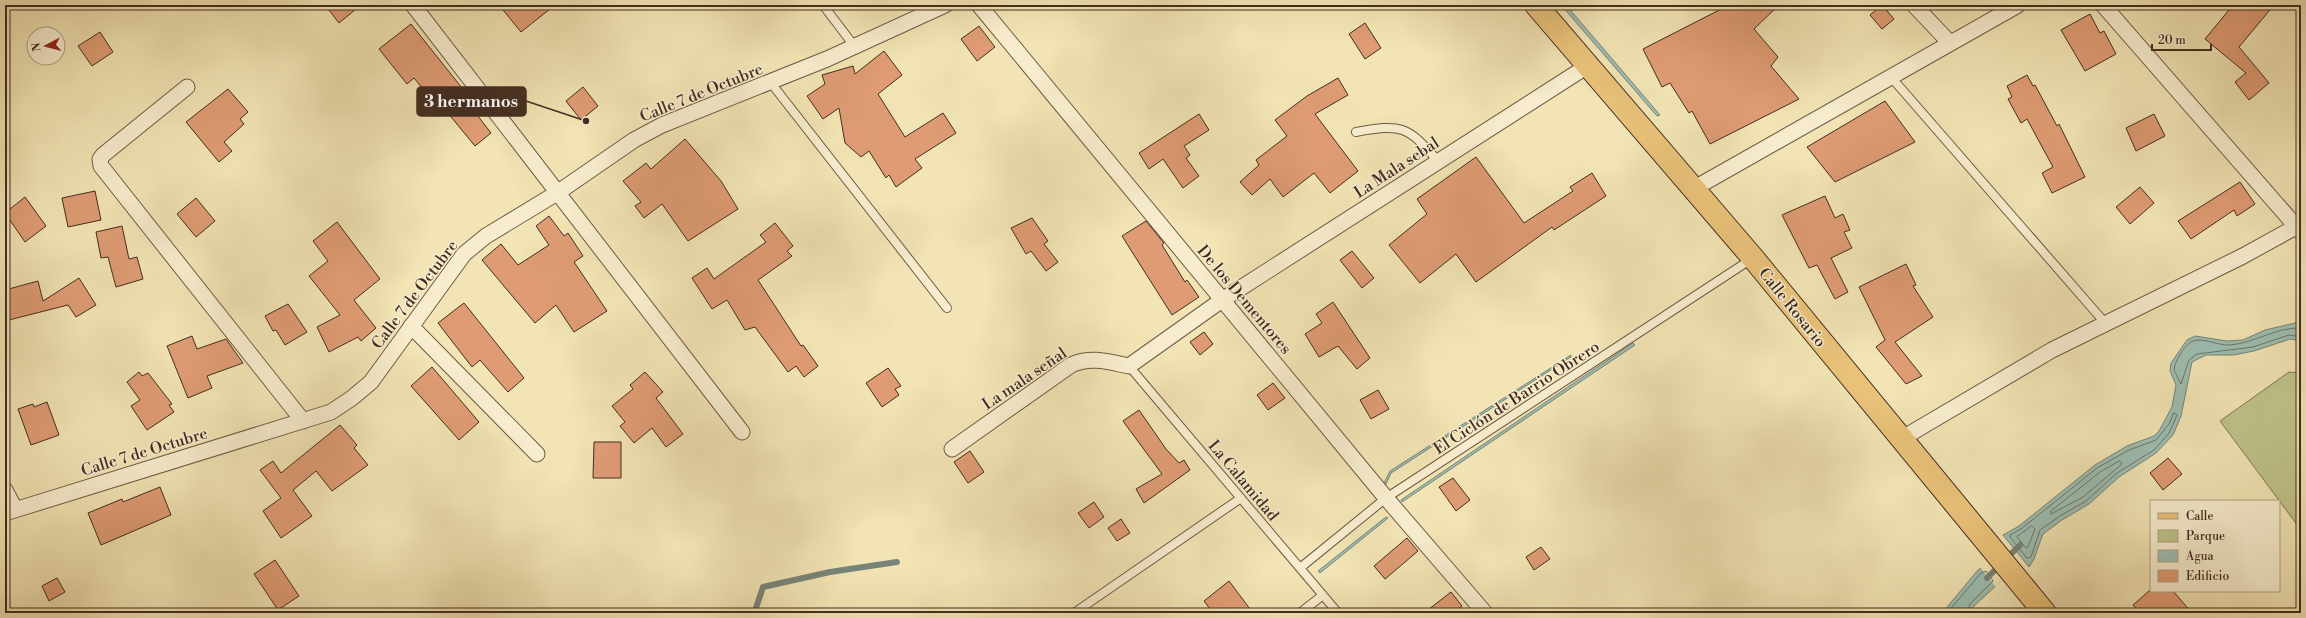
<svg xmlns="http://www.w3.org/2000/svg" width="2306" height="618" font-family="'Libre Bodoni',serif">
<rect width="100%" height="100%" fill="#f2e4b4"/>
<filter id="stains"><feTurbulence type="fractalNoise" baseFrequency=".005" numOctaves="4"/><feColorMatrix values="0 0 0 0 .2 0 0 0 0 .09 0 0 0 0 .02 0 0 0 .5 -.17"/></filter>
<radialGradient id="worn" r=".72"><stop offset=".6" stop-color="#630" stop-opacity="0"/><stop offset="1" stop-color="#630" stop-opacity=".3"/></radialGradient>
<path fill="#bec38a" stroke="#807855" d="M2289 372 2301 373V530L2220 421Z"/>
<path fill="#9cbeb2" stroke="#788478" d="M1561 5H1566L1660 115 1657 116Z
M2295 323 2301 324V341L2290 339 2254 351 2233 355H2206L2192 362 2181 416 2173 435 2156 453 2119 477 2089 504 2062 520 2043 534 2034 559 2029 567 2003 535 2019 526 2095 465 2127 446 2154 436 2159 431 2172 407 2176 385 2170 371 2171 363 2187 340 2195 336 2227 341 2243 340 2265 330Z
M1633 343 1635 345 1402 502 1401 500Z
M1571 355V357L1391 473 1386 484 1384 483 1390 471Z
M1386 517 1388 518 1320 573 1318 571Z
M1987 565 2000 582 1973 607 1970 613H1942L1978 570Z"/>
<path fill="#f2e4b4" d="M1986 563 2001 581 1996 587 1980 567Z"/>
<g fill="none" stroke-linecap="round" stroke-linejoin="round">
<path stroke="#707669" stroke-width="1" d="M2301 328C2276 327 2255 343 2230 345 2218 346 2202 336 2191 342 2183 347 2175 361 2174 370L2181 384 2189 360 2197 354 2253 347 2289 335 2301 337
M2174 413 2177 415 2169 433 2154 450 2117 473 2086 501 2060 516 2040 530 2031 557 2027 558 2010 537V535L2021 529 2097 468 2129 450 2156 440 2169 424Z
M2120 461 2122 464 2083 497 2051 514V511L2100 472Z
M2032 526 2035 529 2028 547 2026 548 2017 537Z
M1947 613 1981 573 1986 571 1993 581 1970 604 1967 613"/>
<path stroke="#788478" stroke-width="6" d="M1987 578 2020 545
M758 613 756 608 763 587 830 572 897 562"/>
</g>
<path fill="#df9c74" stroke="#432d20" d="M325 5H361L339 23Z
M499 5H555L521 32Z
M1729 5H1779L1754 29 1778 57 1771 66 1799 99 1710 144 1692 111 1689 113 1670 83 1662 87 1643 49Z
M1882 5 1894 19 1882 29 1870 15Z
M2233 5H2274L2239 47 2269 83 2249 100 2235 82 2246 73 2205 39Z
M2090 14 2100 33 2104 31 2116 54 2085 71 2061 30Z
M1365 23 1381 48 1365 59 1349 34Z
M411 24 462 88 460 89 466 96 464 98 491 133 475 146 447 112 444 115 414 78 407 84 379 49Z
M979 26 995 47 977 61 961 39Z
M100 32 113 52 92 66 78 46Z
M884 51 902 75 878 94 905 137 943 113 956 133 915 159 922 168 896 187 889 175 886 178 869 151 861 157 845 143 839 108 823 119 807 96 825 84 822 75 853 66 855 74Z
M2027 75 2033 86 2035 85 2057 126 2059 124 2085 177 2052 193 2042 173 2053 167 2027 119 2021 123 2008 99 2012 97 2007 86Z
M1338 78 1348 95 1315 114 1358 171 1330 193 1314 173 1283 197 1270 179 1252 195 1240 182 1259 165 1256 160 1287 136 1275 120 1307 96Z
M583 87 598 106 581 120 566 101Z
M228 89 248 112 240 119 244 124 224 142 232 151 219 162 186 122Z
M1885 101 1915 142 1835 182 1807 147Z
M1199 114 1209 130 1184 146 1190 155 1186 158 1199 176 1183 188 1163 159 1149 169 1139 153Z
M2154 114 2165 136 2136 151 2126 128Z
M685 139 721 181 738 209 688 241 662 204 644 218 635 206 641 202 623 181 646 163 651 169Z
M1476 157 1524 223 1573 191 1570 187 1592 173 1606 196 1554 230 1552 227 1476 282 1456 254 1420 283 1389 245 1427 214 1417 199Z
M2240 182 2255 204 2237 216 2234 210 2191 239 2178 221Z
M2140 187 2154 203 2130 224 2116 207Z
M95 191 101 220 68 227 62 198Z
M1825 196 1835 218 1843 214 1850 230 1844 232 1852 248 1831 258 1848 292 1835 299 1817 265 1809 268 1782 215Z
M25 197 46 226 25 242 5 213Z
M196 198 215 221 196 237 177 214Z
M549 216 564 236 568 233 583 256 574 262 607 311 574 332 556 305 535 323 482 260 501 244 518 265 549 245 536 226Z
M1032 218 1048 241 1044 244 1058 262 1046 271 1031 251 1026 254 1011 228Z
M1146 221 1164 243 1162 245 1185 282 1187 280 1199 297 1172 315 1122 236Z
M337 222 380 279 354 300 376 328 361 341 358 337 329 352 317 327 340 315 309 276 328 261 313 241Z
M775 223 793 246 787 251 792 256 758 280 801 346 803 345 818 366 804 377 796 366 788 372 755 327 745 330 727 300 712 309 692 278 707 268 714 279 766 242 760 235Z
M122 226 129 259 137 257 143 279 116 287 108 257 101 258 96 232Z
M1352 251 1374 278 1362 288 1340 260Z
M1906 264 1916 285 1913 286 1933 317 1895 342 1922 376 1906 384 1876 347 1885 340 1859 287Z
M79 278 96 305 76 317 68 305 5 321V290L38 281 43 301Z
M1333 302 1370 358 1357 369 1338 346 1319 357 1305 334 1322 323 1316 314Z
M464 303 524 378 508 392 480 360 472 367 438 323Z
M288 304 307 332 285 345 276 330 273 331 265 316Z
M1204 332 1213 344 1200 355 1190 342Z
M192 336 197 349 226 339 243 363 207 376 212 388 188 398 167 346Z
M432 367 479 422 459 440 411 386Z
M888 368 901 386 895 389 899 395 882 407 866 383Z
M139 372 142 376 148 373 172 404 169 405 174 412 147 430 131 406 140 400 127 382Z
M645 372 663 392 656 398 683 434 666 447 652 428 634 443 620 426 625 422 612 406 633 389 630 385Z
M1273 383 1285 398 1268 410 1257 395Z
M1378 390 1389 409 1371 419 1360 400Z
M47 402 59 435 31 445 18 409 33 404 34 407Z
M1139 410 1166 449 1179 463 1184 460 1190 470 1144 503 1136 489 1162 474 1123 421Z
M340 425 357 445 354 448 368 465 332 491 316 471 293 490 312 516 281 538 263 511 281 498 260 470 273 461 281 473Z
M594 442H621V478H593Z
M970 451 984 472 968 483 954 462Z
M2168 458 2182 474 2163 490 2150 473Z
M1453 478 1470 500 1456 511 1439 487Z
M160 487 171 515 101 545 88 513 122 499 123 502Z
M1094 502 1104 517 1089 528 1078 513Z
M1121 519 1130 533 1117 541 1108 528Z
M1407 538 1418 551 1385 579 1374 566Z
M1541 547 1550 559 1534 570 1526 557Z
M275 560 299 596 278 610 254 574Z
M57 578 65 592 49 601 42 586Z
M1229 581 1253 613H1213L1204 601Z
M2149 591H2173L2192 613H2140L2133 605Z
M1451 592 1462 606 1452 613H1424Z"/>
<g fill="none" stroke-linecap="round" stroke-linejoin="round">
<defs>
<path id="service" d="M823 5 855 47
M1891 77 2106 324
M771 83 947 308
M1356 132C1401 124 1407 125 1438 161
M1129 366 1338 613
M1300 568 1386 498 1753 258
M1074 613 1241 498
M1300 613 1323 595"/>
<path id="minor" d="M413 5 742 432
M979 5 1386 498 1485 613
M1914 5 1950 43
M2103 5 2301 232
M187 87 103 155 100 159 101 166 303 421
M1693 189 2018 5
M411 326 537 454
M1901 439 2052 350 2243 256 2301 224
M952 449 1071 365C1091 356 1109 362 1129 366L1222 300 1589 65
M5 490 15 509
M5 513 331 412 352 398 371 382 464 254 486 236 557 193 634 140 662 125 827 59 945 5"/>
<path id="primary" d="M1536 5 1753 258 2045 613"/>
</defs>
<use href="#service" stroke="#6f5b45" stroke-width="10"/>
<use href="#minor" stroke="#6f5b45" stroke-width="17"/>
<use href="#primary" stroke="#432d20" stroke-width="24"/>
<use href="#service" stroke="#f7edce" stroke-width="8"/>
<use href="#minor" stroke="#f7edce" stroke-width="15"/>
<use href="#primary" stroke="#e9c27a" stroke-width="22"/>
</g>
<g text-anchor="middle" stroke-width="3" stroke-linejoin="round" paint-order="stroke">
<g font-size="16" fill="#432d20" stroke="#f7edce">
<text transform="translate(701 92) rotate(-22)" y="6">Calle 7 de Octubre</text>
<text transform="translate(1396 167) rotate(-33)" y="6">La Mala sebal</text>
<text transform="translate(414 294) rotate(-53)" y="6">Calle 7 de Octubre</text>
<text transform="translate(1245 299) rotate(50)" y="6">De los Dementores</text>
<text transform="translate(1793 307) rotate(51)" y="6">Calle Rosario</text>
<text transform="translate(1024 378) rotate(-34)" y="6">La mala señal</text>
<text transform="translate(1516 397) rotate(-33)" y="6">El Ciclón de Barrio Obrero</text>
<text transform="translate(144 451) rotate(-17)" y="6">Calle 7 de Octubre</text>
<text transform="translate(1244 480) rotate(50)" y="6">La Calamidad</text>
</g>
</g>
<path fill="none" stroke="#432d20" stroke-width="1.5" d="M586 121L526 101"/>
<circle fill="#432d20" stroke="#f7edce" stroke-width="1.5" cx="586" cy="121" r="4"/>
<rect fill="#432d20" stroke="#432d20" stroke-width="1.5" x="417" y="87" width="109" height="29" rx="4"/>
<g font-size="17" text-anchor="middle" font-weight="bold" fill="#fff">
<text x="471" y="107">3 hermanos</text>
</g>
<rect width="2306" height="618" fill="none" stroke="#f2e4b4" stroke-width="20"/>
<rect x="6" y="6" width="2294" height="606" fill="none" stroke="#432d20" stroke-width="2"/>
<rect x="10" y="10" width="2286" height="598" fill="none" stroke="#432d20"/>
<rect x="2150" y="500" width="130" height="92" fill="#f7edce" stroke="#afa088"/>
<rect x="2158" y="513" width="20" height="6" fill="#e9c27a" stroke="#afa088"/>
<text x="2186" y="520" font-size="12" fill="#432d20">Calle</text>
<rect x="2158" y="530" width="20" height="12" fill="#bec38a" stroke="#afa088"/>
<text x="2186" y="540" font-size="12" fill="#432d20">Parque</text>
<rect x="2158" y="550" width="20" height="12" fill="#9cbeb2" stroke="#afa088"/>
<text x="2186" y="560" font-size="12" fill="#432d20">Agua</text>
<rect x="2158" y="570" width="20" height="12" fill="#df9c74" stroke="#afa088"/>
<text x="2186" y="580" font-size="12" fill="#432d20">Edificio</text>
<g transform="translate(46 46) rotate(263)"><circle r="19" fill="#f7edce" stroke="#afa088"/>
<path d="M0-3L7 15L0 10L-7 15Z" fill="#8f2418"/>
<text y="-6" font-size="11" font-weight="bold" text-anchor="middle" fill="#432d20">N</text>
</g>
<path d="M2152 44v6h59v-6" fill="none" stroke="#432d20" stroke-width="2"/>
<text x="2158" y="44" font-size="12" fill="#432d20" stroke="#f7edce" stroke-width="3" paint-order="stroke">20 m</text>
<rect width="100%" height="100%" filter="url(#stains)"/>
<rect width="100%" height="100%" fill="url(#worn)"/>
</svg>
